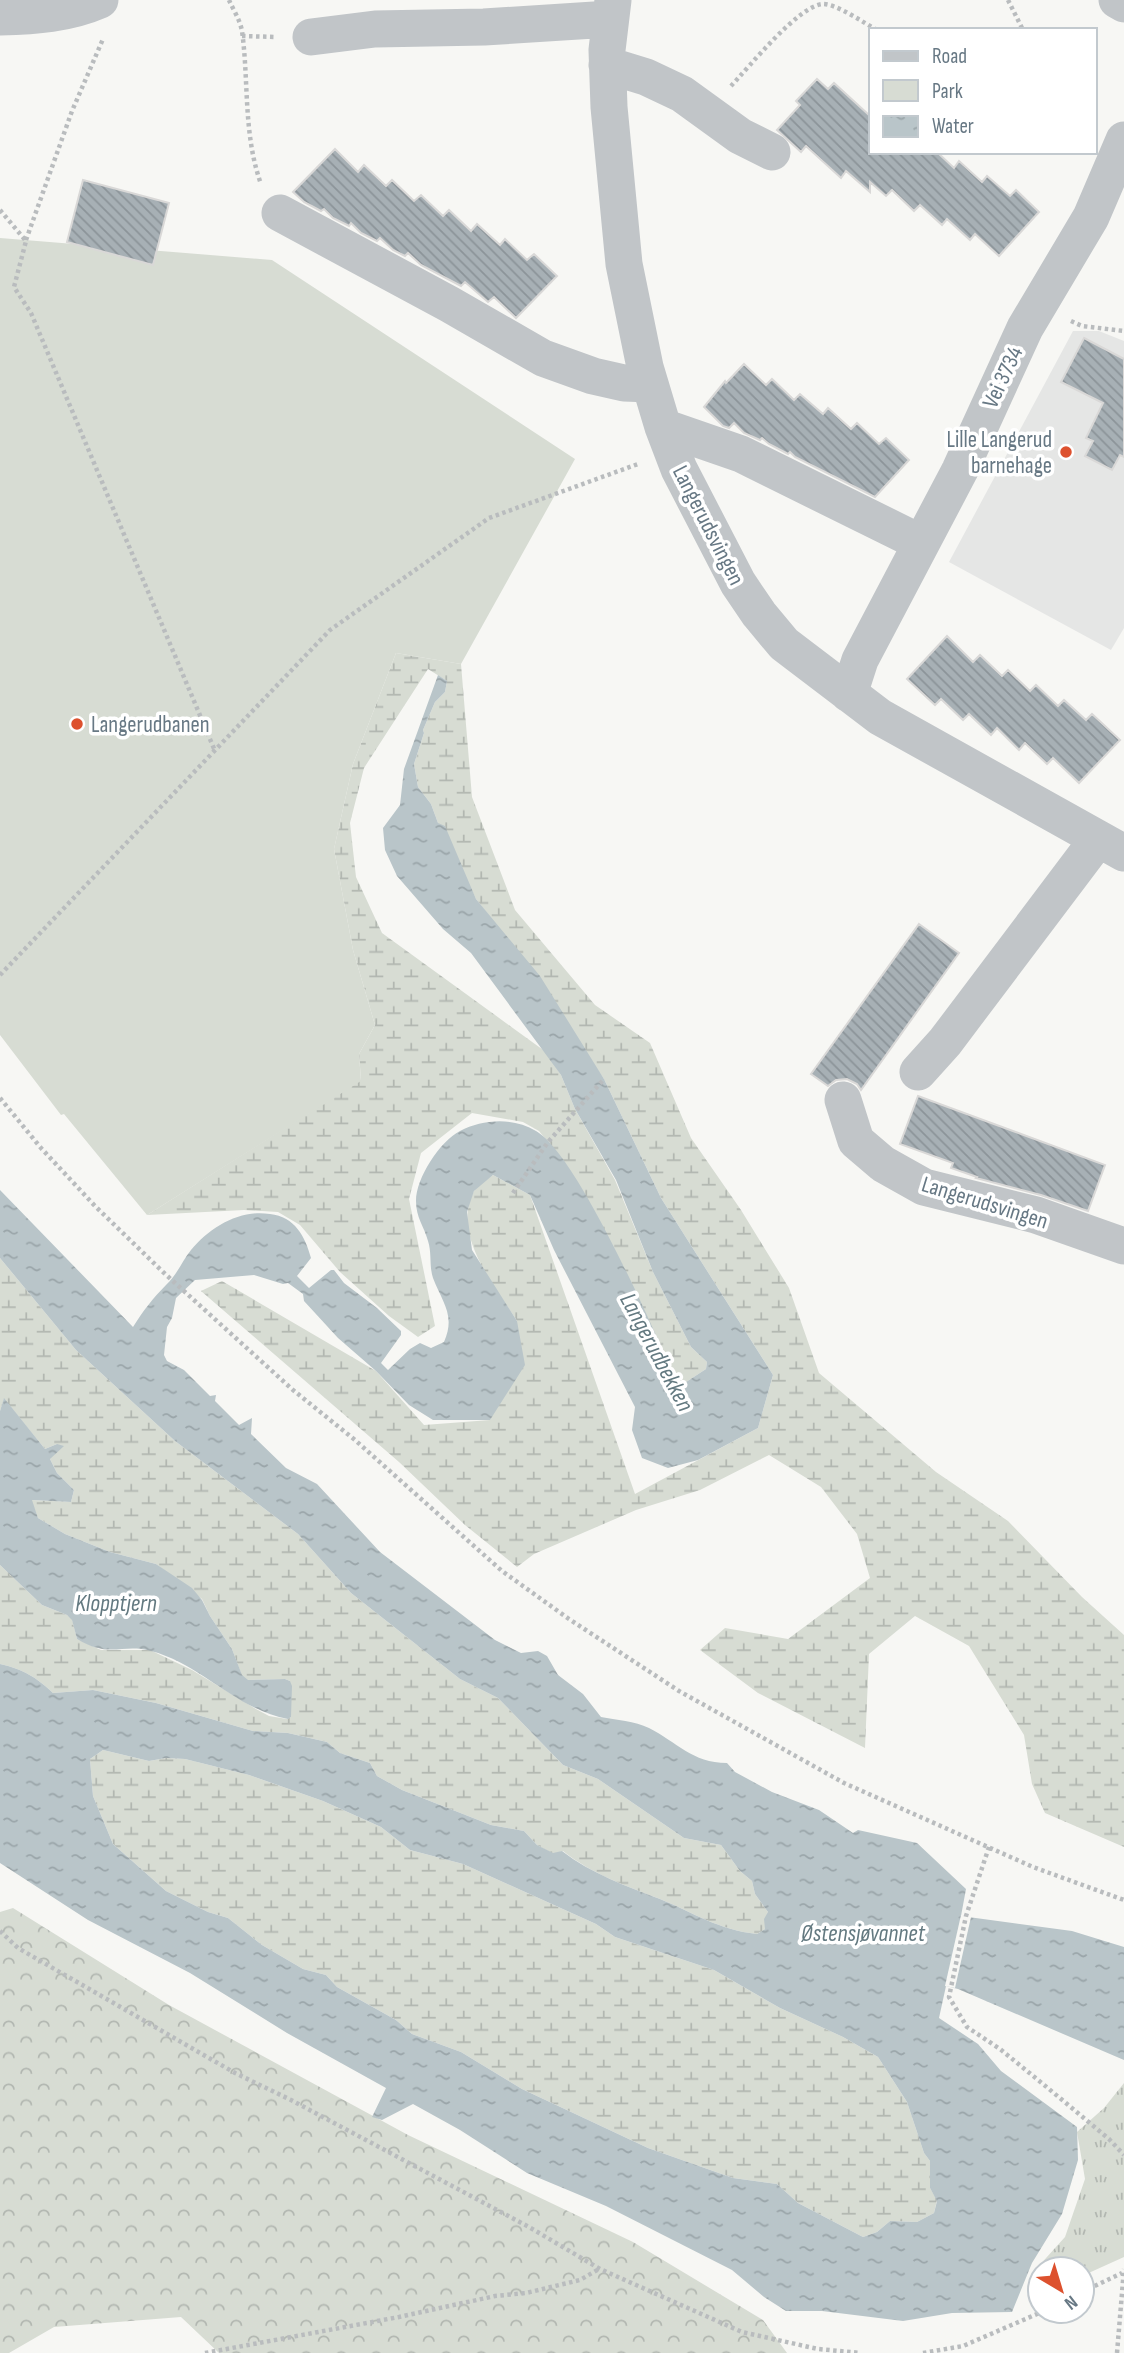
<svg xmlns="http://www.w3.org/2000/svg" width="1124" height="2353" font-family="'Sofia Sans Condensed',sans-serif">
<defs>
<pattern id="grass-tufts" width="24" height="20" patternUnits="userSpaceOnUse" patternTransform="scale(1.75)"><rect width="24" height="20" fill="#d7dcd3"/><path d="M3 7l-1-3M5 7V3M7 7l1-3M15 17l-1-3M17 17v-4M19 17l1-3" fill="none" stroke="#b2b7b1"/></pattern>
<pattern id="forest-crowns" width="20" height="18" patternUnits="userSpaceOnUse" patternTransform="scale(1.75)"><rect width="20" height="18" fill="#d7dcd3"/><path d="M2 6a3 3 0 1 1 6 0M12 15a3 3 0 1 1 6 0" fill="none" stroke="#b2b7b1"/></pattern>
<pattern id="wetland-marsh" width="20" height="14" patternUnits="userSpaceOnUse" patternTransform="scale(1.75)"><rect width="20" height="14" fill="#d7dcd3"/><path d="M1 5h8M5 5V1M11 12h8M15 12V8" fill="none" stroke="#b2b7b1"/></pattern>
<pattern id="water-ripples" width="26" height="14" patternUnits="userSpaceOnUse" patternTransform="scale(1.75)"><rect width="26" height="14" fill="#b9c5c9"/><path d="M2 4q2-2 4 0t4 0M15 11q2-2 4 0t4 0" fill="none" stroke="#9aa5a9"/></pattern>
<pattern id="building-back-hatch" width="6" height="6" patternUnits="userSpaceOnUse" patternTransform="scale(1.75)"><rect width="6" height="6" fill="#a7b0b5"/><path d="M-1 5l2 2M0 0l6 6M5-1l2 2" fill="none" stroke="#8c9499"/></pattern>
</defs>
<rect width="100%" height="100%" fill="#f7f7f4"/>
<path fill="#e5e6e5" d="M1073 331H1099L1124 341V628L1111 650 949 562Z"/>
<path fill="url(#grass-tufts)" d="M1124 2083V2257L1082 2276V2269H1040V2273L1037 2268 1065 2237 1085 2179 1077 2132 1104 2108Z"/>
<path fill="url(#forest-crowns)" d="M13 1908 169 2005 408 2135 633 2242 763 2320 787 2353H219L181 2317 54 2327 9 2353H0V1912Z"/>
<path fill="url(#wetland-marsh)" d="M396 653 461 664 472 797 515 910 595 1005 650 1043 691 1138 741 1210 789 1288 819 1373 936 1472 1008 1521 1082 1597 1124 1635V1847L1045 1813 1032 1784 1024 1735 969 1646 915 1616 869 1654 865 1748 758 1693 700 1650 725 1628 788 1639 870 1578 857 1534 821 1487 769 1455 700 1490 636 1510 534 1554 517 1567 465 1525 399 1462 201 1291 222 1281 376 1371 424 1425 490 1420 517 1321C495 1286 452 1236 473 1193 476 1186 486 1180 493 1175L530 1195 635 1494 758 1428 773 1375 661 1198 604 1079 508 940 476 899 438 823 431 804 418 787 414 764 424 733 423 730 435 702 445 692 447 681 428 669 364 768 350 823 356 877 382 933 546 1052 561 1075 575 1109 615 1180 653 1272 691 1347 707 1362 706 1369 683 1384 676 1380 625 1272 567 1166 539 1131 523 1122 472 1113 421 1153 409 1199 435 1326 418 1337 389 1316 340 1272 300 1225 278 1212 244 1210 147 1215 361 1080 359 1054 375 1025 353 950 334 849 353 764Z
M0 1258 76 1350 175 1441 298 1534 351 1593 460 1679 498 1698 563 1765 598 1779 684 1838 721 1845 740 1871 752 1881 755 1894 768 1912 765 1929 757 1934C719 1930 694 1913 660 1899 626 1886 592 1874 563 1851L553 1854 537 1845 524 1831 491 1825 402 1790 377 1776 370 1763 340 1753 327 1742 288 1733 253 1731 156 1703 93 1690 53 1693C36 1677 23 1669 0 1664V1565L42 1605 67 1615 72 1619 77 1639 101 1650H150L192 1670 256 1709 269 1716 287 1719 291 1717 290 1681 285 1679 247 1680 242 1676 232 1649 210 1616 202 1599 156 1564 110 1552 65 1534 38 1518 31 1500 71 1502 74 1490 57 1473 50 1459 57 1444 45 1449 4 1399 0 1411Z
M103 1750 149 1761 166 1758 185 1759 249 1775 323 1801 381 1827 410 1850 463 1864 596 1924 615 1937 714 1970 780 2008 843 2037 878 2057 907 2102 924 2153 930 2161V2188L937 2200 934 2213 917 2222 890 2221 877 2232 863 2237 798 2203 777 2184 733 2178 648 2148 522 2089 461 2052 412 2034 396 2020 337 1987 326 1975 303 1969 262 1945 228 1918 208 1912 166 1891 113 1844 93 1796 90 1759Z"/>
<path fill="#d7dcd3" d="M0 238 272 260 575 459 461 664 396 653 353 764 334 849 353 950 375 1025 359 1054 361 1081 147 1215 64 1114 61 1115 0 1035Z"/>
<path fill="url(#water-ripples)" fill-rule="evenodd" d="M438 675 447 681 445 692 435 702 423 730 424 733 414 764 418 787 431 804 438 823 445 826 476 899 540 976 604 1079 661 1198 773 1375 758 1428 698 1460 668 1468 642 1458 632 1430 635 1407 554 1250 530 1195 493 1175 474 1191 467 1212 472 1250 517 1321 525 1365 490 1420H433L409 1405 376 1371 338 1338 304 1301 303 1294 288 1283 283 1284 254 1275 195 1280 176 1298 172 1318 167 1327 164 1355 167 1361 184 1370 210 1396 216 1395 215 1401 239 1425 252 1418 251 1434 286 1468 317 1484 380 1552 495 1640 521 1653 538 1651 547 1656 558 1675 583 1694 601 1717C616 1720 635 1721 649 1728 677 1742 692 1763 727 1763L735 1772 772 1792 819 1810 853 1833 858 1830 917 1843 966 1889 961 1916 1072 1931 1124 1947V2060L958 1989 946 1986 939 2018 978 2044 1001 2071 1077 2127 1078 2160 1062 2214 1032 2263 1012 2312 952 2313 903 2321 822 2311H786L764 2297 732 2270 606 2206 527 2173 460 2130 413 2104 382 2120 372 2117 386 2088 287 2033 190 1973 88 1920 0 1863V1664C23 1669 36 1677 53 1693L93 1690 156 1703 253 1731 288 1733 327 1742 340 1753 370 1763 377 1776 402 1790 491 1825 524 1831 537 1845 553 1853 562 1851C592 1874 626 1886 660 1899 694 1913 719 1930 757 1934L765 1929 764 1919 768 1912 755 1894 752 1881 740 1871 721 1845 684 1838 598 1779 563 1765 498 1698 460 1679 351 1593 298 1534 175 1441 76 1350 0 1258V1190L133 1327C143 1311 153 1298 166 1285 177 1275 182 1261 191 1250 210 1227 240 1209 270 1214 295 1217 305 1236 311 1258L297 1276 309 1288 331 1270H334L344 1283 377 1308 401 1331V1335L381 1363 388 1370 410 1349 420 1343 431 1348 444 1342C456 1315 442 1302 433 1278 429 1266 432 1253 428 1241 424 1226 416 1218 416 1201 416 1178 440 1141 460 1131 483 1119 513 1117 536 1131 578 1155 654 1330 676 1380L683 1384 706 1369 707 1362 691 1347 653 1272 616 1180 575 1109 561 1075 471 953 443 929 397 876 385 850 383 828 400 805 404 769ZM103 1750 149 1761 166 1758 185 1759 249 1775 323 1801 381 1827 410 1850 463 1864 596 1924 615 1937 714 1970 780 2008 843 2037 878 2057 907 2102 924 2153 930 2161V2188L937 2201 934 2213 917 2222 890 2221 877 2232 863 2237 798 2203 777 2184 733 2178 648 2148 522 2089 461 2052 412 2034 396 2020 337 1987 326 1975 303 1969 262 1945 228 1918 208 1912 166 1891 113 1844 93 1796 90 1759Z
M4 1398 45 1449 57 1444 64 1446 50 1459 57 1473 74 1490 71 1502 32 1500 38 1518 65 1534 110 1552 156 1564 192 1588 202 1600 210 1616 232 1649 242 1675 248 1680 285 1679 290 1681 292 1686 291 1717 288 1719C237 1710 201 1664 151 1651 122 1643 110 1659 77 1639L72 1620 67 1615 42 1605 0 1565V1411Z"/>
<path fill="#f7f7f4" d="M961 1915 971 1917 955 1988 945 1986Z"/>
<path fill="url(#building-back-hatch)" stroke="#d9d8d7" stroke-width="2" d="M817 79 828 89 834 83 870 116V152H937L954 168 959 161 982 182 987 176 1010 196 1016 190 1039 212 999 256 975 234 970 240 947 219 942 225 920 205 914 211 892 190 886 196 870 182V192L846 171 841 178 806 146 801 152 777 130 800 105 796 101Z
M335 149 358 172 364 165 386 186 392 180 414 201 421 195 443 216 449 210 471 231 477 224 500 245 505 239 527 260 534 254 557 276 516 318 494 297 488 302 465 282 461 286 421 265 408 253 405 256 393 250 380 238 377 241 361 233 351 223 349 226 333 218 324 209 321 211 304 202 293 192Z
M83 180 169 203 153 265 67 242Z
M1084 338 1124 359V457L1120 455 1112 470 1085 456 1093 441 1086 438 1103 403 1061 382Z
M744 364 766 385 772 379 794 400 800 394 823 414 828 408 851 429 857 423 879 444 886 438 909 460 875 497 795 457 790 452 788 454 769 444 762 438 760 440 744 433 734 423 729 428 723 426 704 407 725 381 726 383Z
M947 636 973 662 980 655 1002 676 1008 670 1030 691 1036 685 1058 706 1064 700 1086 720 1092 714 1120 740 1079 783 1053 758 1047 764 1025 743 1019 750 997 728 991 735 969 714 963 720 941 699 935 705 907 679Z
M919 924 959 953 861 1090 857 1084 847 1079 836 1080 828 1086 811 1074Z
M918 1096 1105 1165 1088 1211 1041 1195 976 1178 977 1177 951 1168 953 1163 900 1144Z"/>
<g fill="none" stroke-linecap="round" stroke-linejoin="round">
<path stroke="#b9bcbe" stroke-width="4.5" stroke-dasharray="3.5 3.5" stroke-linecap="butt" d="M229 0C233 9 240 20 242 31 249 82 243 134 261 184
M1008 0 1023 30
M242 36 276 37
M731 86C749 67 799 5 823 4 837 4 864 23 877 30
M0 210 26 241 14 287 31 313 215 751
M26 240 72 111 103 39
M1071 321 1082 326 1124 331
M0 975 330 630 489 518 638 464
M0 1098 41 1148 95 1206 163 1272 293 1390 355 1440 502 1571 569 1619 679 1691 844 1783 1033 1867 1124 1900
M513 1193 548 1142 604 1079
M989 1847 966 1916 949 1997 967 2027 1000 2049 1043 2084 1109 2139 1124 2155
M0 1931 18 1948 235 2073 291 2100 529 2227 600 2269 742 2332 818 2349 861 2353
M1082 2292 1122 2273
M205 2353 399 2317 495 2296 526 2293 580 2280 599 2269
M923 2353 963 2346 1044 2311
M1117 2353 1124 2269"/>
<path stroke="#c1c5c8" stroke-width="37" d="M613 0 607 50 609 107 624 264 645 367 663 427 679 469 738 583 759 614 784 644 880 717 1124 853
M1117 0 1124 4
M0 17C35 16 68 14 100 0
M311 37 375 29 484 27 610 19
M607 65 646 77 682 94 740 136 772 152
M280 213 449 304 543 358 593 376 624 383 650 384
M663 427 741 454 921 543
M849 694 860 660 960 470 1025 328 1091 217 1124 140
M918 1072 945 1042 1098 839
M843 1100 856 1141 883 1164 924 1187 1036 1215 1124 1246"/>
</g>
<g fill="#dd512e" stroke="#fff" stroke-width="2.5">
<circle cx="1066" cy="452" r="7"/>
<circle cx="77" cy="724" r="7"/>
</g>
<g text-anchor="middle" stroke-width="7" stroke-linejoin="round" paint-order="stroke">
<g font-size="23" fill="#677884" stroke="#fff">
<text transform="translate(1002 377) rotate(-65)" y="8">Vei 3734</text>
<text transform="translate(709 525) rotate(63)" y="8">Langerudsvingen</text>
<text transform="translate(985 1202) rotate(17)" y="8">Langerudsvingen</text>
</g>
<g font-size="23" fill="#677884" stroke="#fff" text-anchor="end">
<text x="1052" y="447">Lille Langerud<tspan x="1052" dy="26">barnehage</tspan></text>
<text x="91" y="732" text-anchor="start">Langerudbanen</text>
</g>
<g font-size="24" font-style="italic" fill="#637980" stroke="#fff">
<text transform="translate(657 1352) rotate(62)" y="8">Langerudbekken</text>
<text x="116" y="1611">Klopptjern</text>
<text x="863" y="1941">Østensjøvannet</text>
</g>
</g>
<rect x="869" y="28" width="228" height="126" fill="#ffffff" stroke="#c2c9ce" stroke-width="2"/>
<rect x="883" y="51" width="35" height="10" fill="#c1c5c8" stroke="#c2c9ce" stroke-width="2"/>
<text x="932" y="63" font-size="21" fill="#677884">Road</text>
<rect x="883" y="80" width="35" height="21" fill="#d7dcd3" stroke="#c2c9ce" stroke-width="2"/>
<text x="932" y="98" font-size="21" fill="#677884">Park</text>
<rect x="883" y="116" width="35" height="21" fill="url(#water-ripples)" stroke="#c2c9ce" stroke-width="2"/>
<text x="932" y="133" font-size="21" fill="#677884">Water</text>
<g transform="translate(1061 2290) rotate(142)"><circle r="33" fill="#ffffff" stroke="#c2c9ce" stroke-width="2"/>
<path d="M0-5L12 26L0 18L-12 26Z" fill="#dd512e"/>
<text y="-10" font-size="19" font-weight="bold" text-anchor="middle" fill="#677884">N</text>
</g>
</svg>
